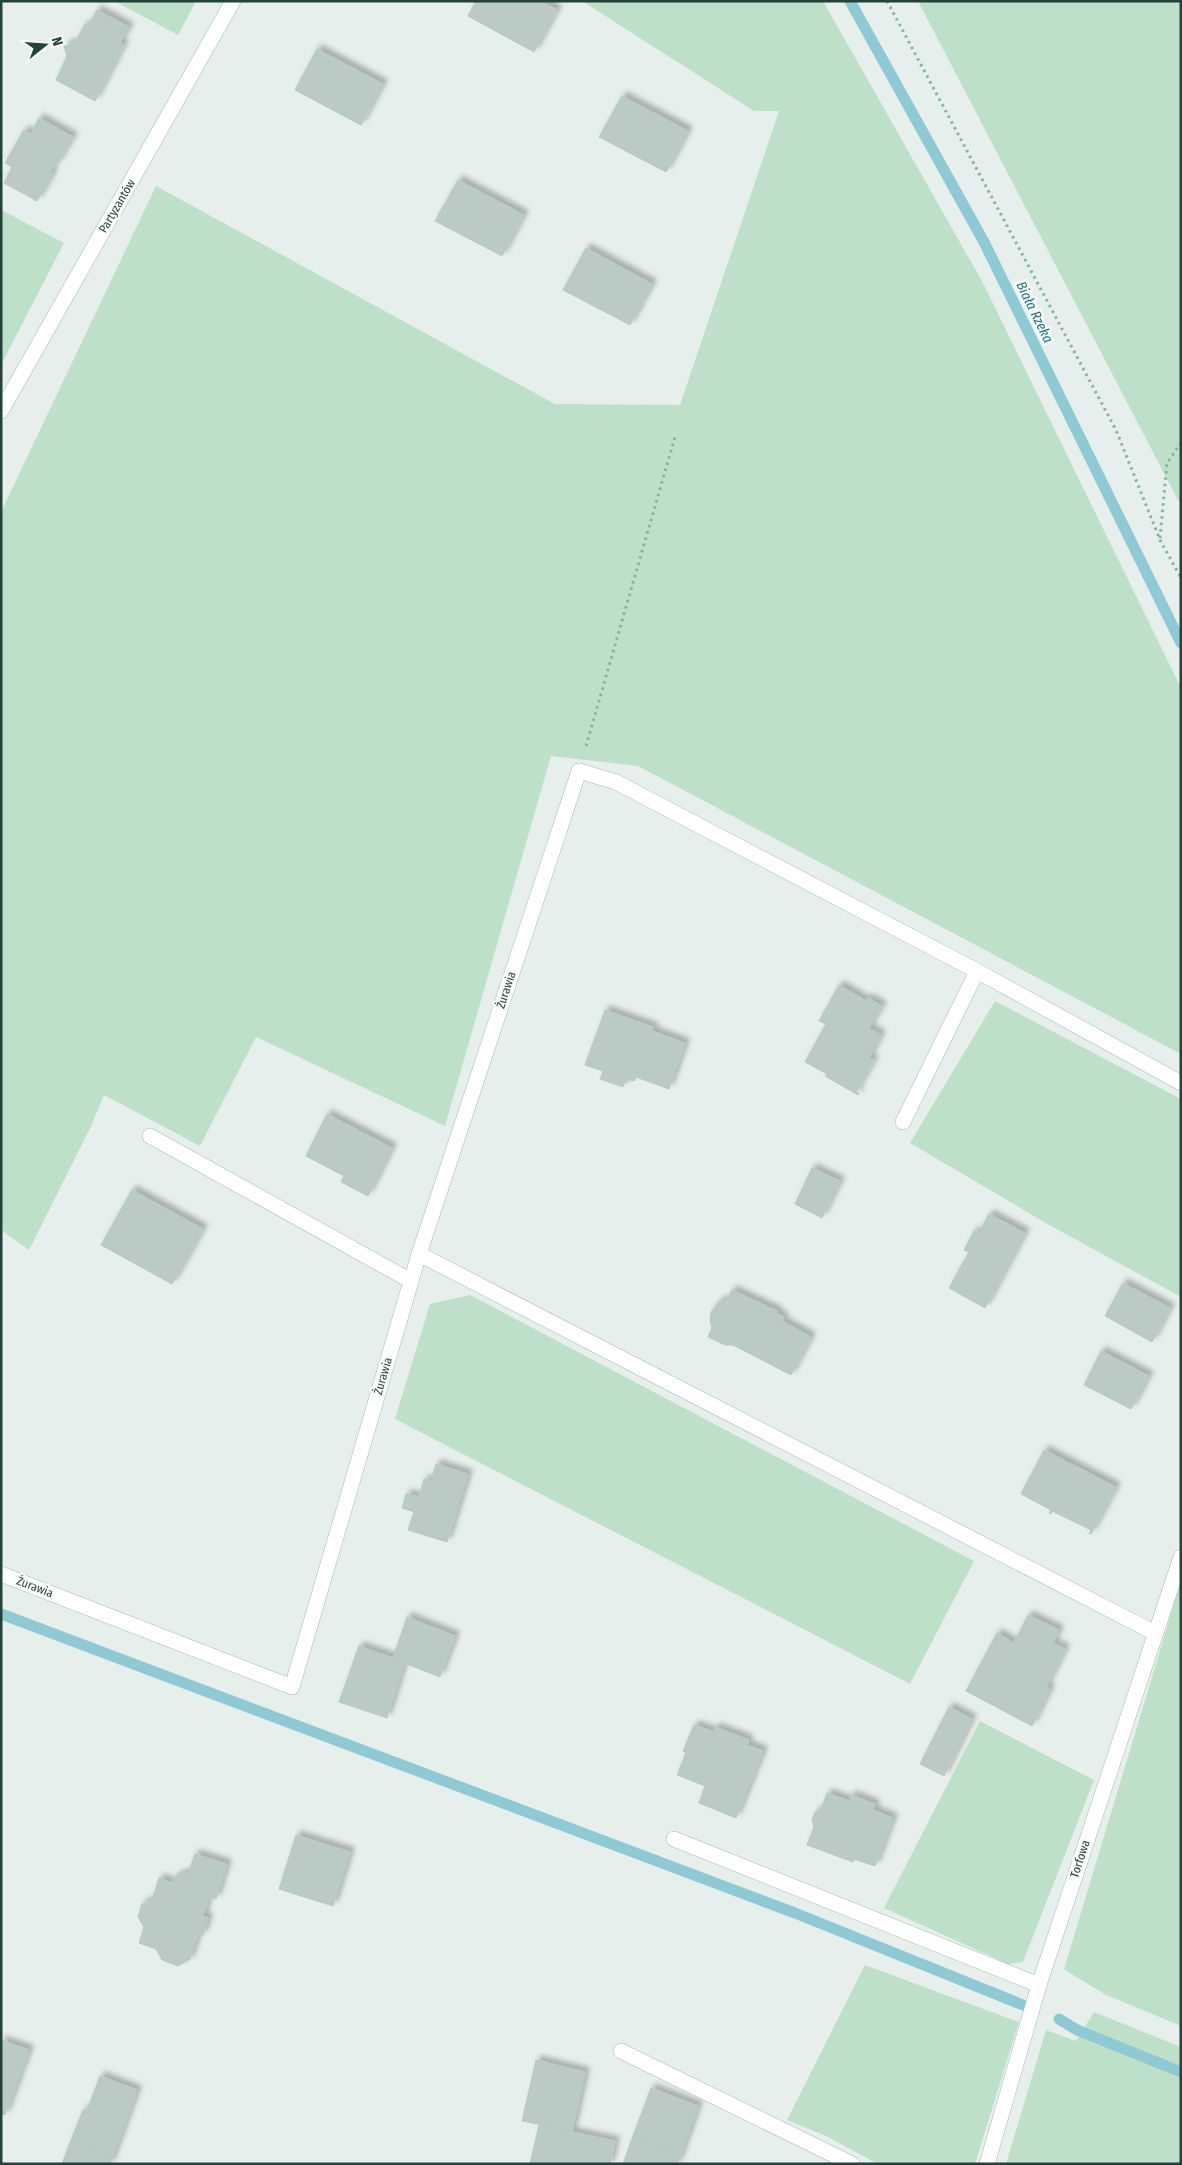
<svg xmlns="http://www.w3.org/2000/svg" width="1182" height="2165" font-family="'Fira Sans Condensed',sans-serif">
<defs>
<filter id="shadow"><feDropShadow dx="4.5" dy="-4.5" stdDeviation="2.5" flood-color="#0004"/></filter>
</defs>
<rect width="100%" height="100%" fill="#e6efeb"/>
<path fill="#bfe0c8" d="M114 1H196L178 35Z
M582 1H823L983 283 1181 688V1054L638 766 551 756 445 1126 256 1037 200 1146 104 1095 91 1126 29 1250 1 1230V512L156 186 555 404 680 405 779 111H754Z
M918 1H1181V506Z
M1 210 64 243 1 365Z
M995 1001 1181 1099V1297L1051 1226 910 1143Z
M470 1295 974 1561 910 1684 395 1419 430 1304Z
M1181 1581V2026L1104 1994 1064 1969Z
M980 1721 1094 1780 1023 1962 1008 1964 884 1908Z
M865 1965 1019 2022 975 2164H878L826 2136 787 2120Z
M1094 2012 1181 2047V2164H1006L1046 2030 1076 2041Z"/>
<g fill="none" stroke-linecap="round" stroke-linejoin="round">
<path stroke="#8ec9d4" stroke-width="11" d="M850 1 984 242 1181 643
M1 1614 795 1913 1023 2005
M1059 2019 1077 2030 1181 2072"/>
</g>
<path fill="#bbcac4" stroke="#b8c9c2" filter="url(#shadow)" d="M476 1H540L557 10 534 52 468 16Z
M97 10 129 27 120 43 124 45 95 101 56 80 67 56 64 46 75 43 85 24 88 26Z
M317 49 383 84 361 125 295 90Z
M622 96 688 131 666 172 599 137Z
M39 118 73 137 57 164 56 163 50 172 53 173 37 201 4 183 12 167 5 163 24 130 31 134Z
M458 180 524 215 502 256 435 221Z
M586 248 652 284 630 325 563 290Z
M839 985 866 1001 868 998 882 1006 869 1028 881 1035 869 1058 874 1060 856 1092 859 1093 858 1095 825 1076 827 1074 805 1062 826 1024 819 1021Z
M605 1010 653 1027 652 1031 685 1043 669 1089 636 1077 634 1081 626 1079 623 1087 600 1079 603 1071 585 1065Z
M327 1114 392 1148 368 1196 341 1182 344 1176 306 1156Z
M812 1168 840 1181 822 1218 795 1204Z
M132 1190 203 1229 172 1284 101 1245Z
M989 1214 1025 1233 985 1308 949 1288 969 1252 964 1250 974 1231 979 1233Z
M1123 1283 1170 1308 1152 1342 1105 1316Z
M732 1290 777 1311 776 1313 784 1317 782 1321 811 1337 791 1375 733 1345H725L708 1337 712 1328 710 1320 711 1312 719 1302 727 1300Z
M1101 1351 1149 1376 1131 1409 1084 1385Z
M1044 1450 1116 1487 1091 1534H1089L1091 1530 1052 1511 1051 1514 1049 1513 1051 1510 1021 1494Z
M436 1464 468 1474 447 1542 408 1530 414 1512 402 1508 406 1494 419 1497 424 1479 431 1481Z
M1028 1615 1059 1630 1053 1643 1065 1649 1046 1687 1050 1689 1032 1726 966 1691 997 1633 1014 1643Z
M407 1617 455 1636 440 1677 404 1663 387 1718 339 1702 359 1646 393 1658Z
M949 1707 972 1719 944 1776 920 1764Z
M694 1725 714 1732 715 1727 749 1740 747 1745 763 1751 736 1818 699 1803 705 1786 677 1775 686 1753 683 1751Z
M827 1793 849 1801 851 1795 875 1804 873 1810 893 1818 875 1866 854 1859 853 1862 807 1845 814 1827 812 1820 815 1812 821 1810Z
M296 1835 350 1852 333 1906 279 1889Z
M195 1854 227 1864 216 1899 209 1897 203 1916 208 1918 203 1935 198 1934 190 1959 178 1966 162 1960 156 1949 139 1943 144 1927 138 1917 142 1904 152 1900 159 1878 172 1883 174 1878 184 1873 188 1874Z
M1 2040 29 2050 5 2115 1 2114Z
M536 2060 585 2072 572 2131 522 2121Z
M100 2076 137 2090 113 2156 71 2140 83 2110 87 2111Z
M651 2088 698 2106 681 2154 633 2136Z
M539 2125 615 2141 610 2164H530Z
M633 2136 681 2154 677 2164H623Z
M71 2140 113 2156 110 2164H62Z"/>
<g fill="none" stroke-linecap="round" stroke-linejoin="round">
<defs>
<path id="service" d="M579 771 616 782 977 971 1181 1083
M903 1122 977 971
M150 1136 411 1281
M419 1254 1155 1633
M674 1839 1039 1985
M621 2051 852 2164"/>
<path id="minor" d="M1 411 233 1
M1 1574 292 1687 419 1254 579 771
M987 2164 1039 1985 1181 1557"/>
</defs>
<use href="#service" stroke="#a8b8b2" stroke-width="16"/>
<use href="#minor" stroke="#a8b8b2" stroke-width="16"/>
<path stroke="#86b3a5" stroke-width="3" stroke-dasharray="2.5 4" stroke-linecap="butt" d="M887 1 1116 430 1160 540 1181 578
M1160 538 1167 463 1181 443
M586 746 675 437"/>
<use href="#service" stroke="#fff" stroke-width="15"/>
<use href="#minor" stroke="#fff" stroke-width="15"/>
</g>
<g text-anchor="middle" stroke-width="5" stroke-linejoin="round" paint-order="stroke">
<g font-size="12" fill="#24423a" stroke="#f7fbf9">
<text transform="translate(117 206) rotate(-60)" y="4">Partyzantów</text>
<text transform="translate(506 990) rotate(-72)" y="4">Żurawia</text>
<text transform="translate(383 1376) rotate(-74)" y="4">Żurawia</text>
<text transform="translate(35 1587) rotate(21)" y="4">Żurawia</text>
<text transform="translate(1080 1859) rotate(-72)" y="4">Torfowa</text>
</g>
<g font-size="14" font-style="italic" fill="#1c6f80" stroke="#f7fbf9">
<text transform="translate(1035 312) rotate(64)" y="5">Biała Rzeka</text>
</g>
</g>
<rect width="1182" height="2165" fill="none" stroke="#24423a" stroke-width="5"/>
<g transform="translate(45 45) rotate(73)" stroke="#f7fbf9" stroke-width="4" paint-order="stroke">
<path d="M0-4L9 19L0 12L-9 19Z" fill="#24423a"/>
<text y="-8" font-size="14" font-weight="bold" text-anchor="middle" fill="#24423a">N</text>
</g>
</svg>
